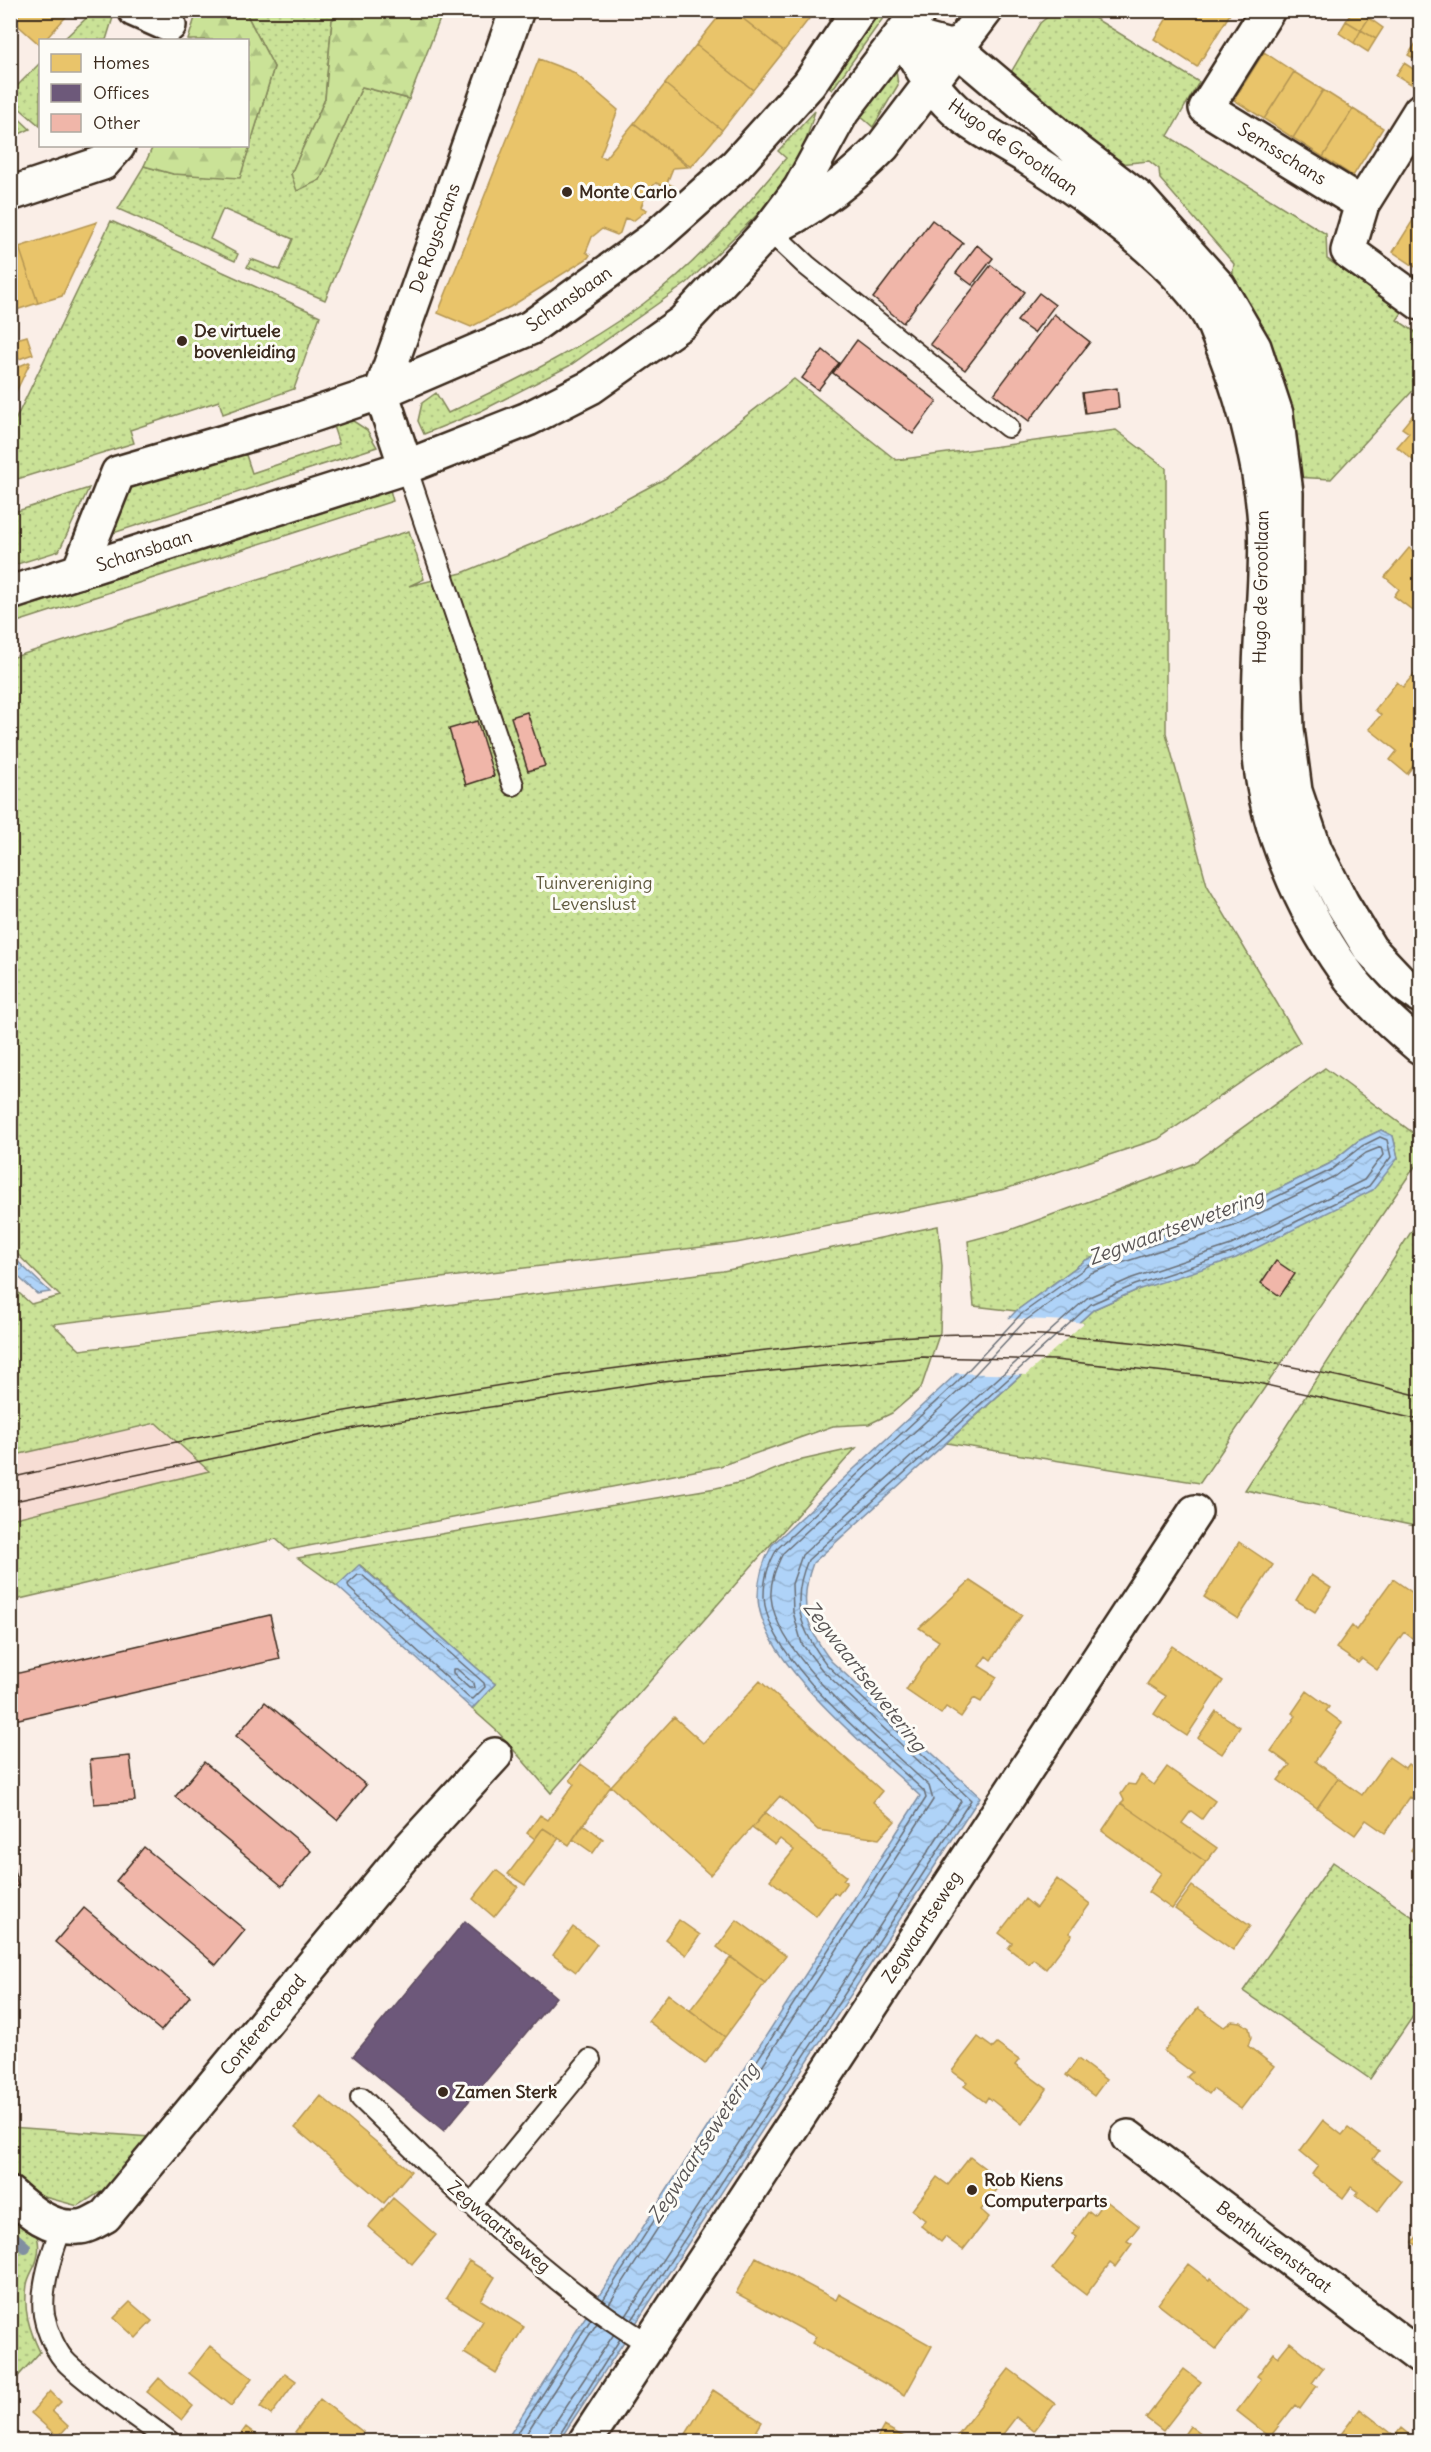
<svg xmlns="http://www.w3.org/2000/svg" width="1431" height="2452" font-family="Delius,sans-serif">
<defs>
<pattern id="grass-dots" width="8" height="8" patternUnits="userSpaceOnUse" patternTransform="scale(1.5)"><rect width="8" height="8" fill="#cae297"/><path d="M2 2h.1M6 6h.1" fill="none" stroke="#aec282" stroke-width="1.8" stroke-linecap="round"/></pattern>
<pattern id="forest-firs" width="22" height="20" patternUnits="userSpaceOnUse" patternTransform="scale(1.5)"><rect width="22" height="20" fill="#cae297"/><path d="M5 1l3.5 6h-7zM16 11l3.5 6h-7z" fill="#aec282"/></pattern>
<pattern id="water-waves" width="16" height="10" patternUnits="userSpaceOnUse" patternTransform="scale(1.5)"><rect width="16" height="10" fill="#afd3f8"/><path d="M0 5q4-4 8 0t8 0" fill="none" stroke="#97b5d4"/></pattern>
</defs>
<rect width="100%" height="100%" fill="#faeee7"/>
<filter id="ink" filterUnits="userSpaceOnUse"><feTurbulence type="fractalNoise" baseFrequency=".0167" numOctaves="2"/><feDisplacementMap in="SourceGraphic" scale="12" xChannelSelector="R" yChannelSelector="G"/><feConvolveMatrix kernelMatrix="1 2 1 2 8 2 1 2 1" color-interpolation-filters="sRGB"/></filter>
<g filter="url(#ink)">
<path fill="#f7ddd4" d="M921 1317 11 1523 10 1456 56 1445 358 1383Z"/>
<path fill="url(#grass-dots)" stroke="#82865a" stroke-width="1.5" d="M94 11H115L106 40H63Z
M250 11H346L332 20 325 99 291 174 320 180 362 87 409 99 325 300 247 267 251 259 280 270 293 239 223 209 210 239 238 254 235 261 118 209 144 166 173 174 240 177 274 67 247 15Z
M868 11H888L832 90 819 80Z
M1055 11H1083L1199 82 1168 136 1326 234 1327 259 1404 310 1397 320 1420 335V383L1331 479 1294 477 1231 285 1234 264 1160 179 1159 169 1149 161 1108 165 1007 79 1040 23Z
M40 63V126L10 100 11 92Z
M896 70 898 85 873 127 851 108 884 75Z
M10 111H11L30 129 11 138Z
M815 111 802 153 768 204 687 283 569 366 481 411 424 434 418 421 422 403 436 393 448 413C515 381 582 348 643 304 698 263 743 210 786 158L778 151Z
M111 221 320 316 294 389 223 414 219 401 130 430 134 443 11 481V429Z
M794 379 896 460 1116 430 1166 468V733L1207 885 1300 1042 1158 1139 1005 1189 951 1201 736 1243 53 1324 80 1350 723 1271 938 1226 942 1266 940 1332 921 1388 892 1413 869 1424 833 1426 720 1466 288 1550 276 1539 11 1601V1519L209 1471 156 1423 11 1456 10 1285 31 1304 60 1296 11 1248V658L409 531 424 579 409 586 462 573 578 525 666 478Z
M350 419 367 430 377 447 101 537 125 489 245 452 252 473 339 444 332 423Z
M89 488 59 551 11 566V513Z
M390 490 393 501 11 624V612Z
M1325 1068 1420 1138V1159L1200 1483 946 1443 1094 1309 1137 1290 1398 1158 1393 1136 1381 1130 1358 1141 1329 1164 1229 1213 1086 1260 1016 1311 974 1306 968 1241 1010 1230 1192 1164Z
M1420 1218V1527L1245 1490Z
M856 1448 551 1793 498 1732 472 1709 495 1684 360 1565 337 1586 298 1558 716 1488 747 1481 793 1462Z
M1333 1862 1420 1922V2006L1370 2079 1243 1991Z
M10 2127 150 2137 110 2186 78 2206 37 2195 11 2174Z
M10 2205C29 2220 44 2234 37 2259 35 2268 28 2276 27 2285 23 2310 29 2329 40 2352L11 2384Z"/>
<path fill="url(#forest-firs)" stroke="#82865a" stroke-width="1.5" d="M346 10 443 11 409 99 362 87 320 180 297 191 291 174 325 99 332 20Z
M197 11H250L247 15 274 67 240 178 173 174 144 166 153 146H248V40H188Z"/>
<path fill="url(#water-waves)" stroke="#818fa1" stroke-width="1.5" d="M1381 1130 1393 1136 1398 1158 1373 1190 1236 1258 1137 1290 1094 1309 813 1563C798 1603 806 1628 831 1661L980 1797 559 2441 505 2442 920 1796C875 1753 759 1662 758 1597 758 1577 763 1562 772 1545L953 1377 1016 1311 1086 1260 1229 1213 1329 1164 1358 1141Z
M11 1255 50 1292 37 1294 11 1270Z
M359 1565 495 1684 472 1709 337 1586Z"/>
<path fill="#faeee7" d="M1005 1318 1069 1321 1084 1323 1026 1375 954 1373Z"/>
<path fill="#e9c46a" stroke="#b59653" stroke-width="1.5" d="M23 10H72L45 40H40V45L13 21Z
M724 10H732L784 51 753 90 696 45Z
M732 10H814L815 11 784 51Z
M1108 10H1120L1117 16Z
M1172 10H1224L1230 14 1197 67 1154 39Z
M1294 10H1311L1306 18Z
M1353 10 1369 18 1361 30 1346 21Z
M1369 18 1383 28 1376 39 1361 30Z
M1346 21 1361 30 1354 43 1339 33Z
M1361 30 1376 39 1368 52 1354 43Z
M1416 43 1420 46V62L1408 55Z
M696 45 753 90 722 130 665 84Z
M1264 52 1294 72 1264 119 1234 100Z
M539 59 573 72 618 110 600 156 605 158 634 123 688 167 673 168 667 183 673 186 670 189 656 183 647 192 641 207 647 210 633 221 625 218 620 233 617 235 602 229 592 237 586 252 590 255 588 258 510 307 471 327 438 313Z
M1404 63 1418 72 1411 84 1396 75Z
M1294 72 1323 90 1293 138 1264 119Z
M665 84 722 130 691 167 634 123Z
M1323 90 1353 109 1323 157 1293 138Z
M1353 109 1383 128 1353 176 1323 157Z
M1420 209V270L1393 252Z
M97 222 62 296 38 303 19 247Z
M19 247 38 303 10 312V250Z
M27 336 33 354 19 359 13 340Z
M13 340 19 359 10 361V341Z
M29 362 30 363 10 404V370Z
M1420 406V466L1397 447 1409 433 1402 428Z
M1409 548 1418 555 1420 552V616L1394 596 1399 589 1385 577Z
M1415 673 1420 677V757L1407 774 1390 760 1397 751 1369 729 1381 715 1375 710 1397 682 1403 687Z
M1239 1542 1273 1565 1238 1619 1204 1597Z
M1311 1575 1331 1588 1315 1612 1296 1600Z
M1393 1579 1420 1598V1644L1404 1632 1377 1670 1362 1659 1358 1663 1336 1648 1352 1626 1356 1630Z
M970 1581 1022 1615 991 1660 986 1656 979 1666 997 1677 981 1702 974 1698 961 1717 946 1707 941 1714 906 1690 939 1641 919 1628Z
M1172 1646 1223 1681 1187 1736 1154 1714 1166 1696 1147 1684Z
M760 1681 882 1791 873 1802 895 1821 879 1839 818 1830 780 1796 710 1875 611 1786 674 1717 703 1743Z
M1307 1691 1329 1707 1326 1711 1342 1723 1315 1761 1338 1778 1317 1808 1278 1780 1290 1765 1271 1751 1296 1716 1292 1713Z
M1216 1711 1240 1727 1222 1754 1198 1738Z
M1389 1757 1405 1768 1408 1764 1420 1772V1792L1415 1800 1410 1797 1385 1833 1366 1820 1355 1835 1317 1808 1338 1778 1362 1795Z
M581 1764 611 1786 569 1845 543 1828 535 1839 527 1833 540 1815 548 1820 574 1784 570 1780Z
M1167 1767 1215 1801 1202 1819 1191 1811 1182 1823 1217 1848 1206 1862 1121 1803 1124 1800 1121 1794 1128 1784 1135 1785 1141 1775 1154 1785Z
M1121 1803 1206 1862 1172 1909 1148 1892 1161 1873 1102 1831Z
M765 1812 846 1876 843 1880 847 1882 838 1895 834 1892 816 1916 770 1880 794 1850 780 1839 775 1845 752 1828Z
M583 1824 603 1839 593 1853 573 1839Z
M543 1828 559 1838 525 1885 508 1874Z
M1420 1836V1856L1411 1850Z
M496 1870 518 1887 494 1917 473 1899Z
M1057 1879 1090 1904 1069 1933 1072 1935 1046 1969 1033 1959 1029 1964 1008 1948 1012 1943 999 1933 1025 1899 1036 1908Z
M1192 1886 1250 1926 1233 1950 1175 1909Z
M679 1920 700 1935 686 1955 665 1939Z
M737 1920 786 1956 765 1983 717 1947Z
M573 1927 597 1944 576 1972 553 1955Z
M731 1957 765 1983 725 2037 690 2010Z
M668 1994 725 2037 705 2064 648 2021Z
M1198 2008 1224 2027 1232 2021 1241 2022 1249 2028 1251 2037 1248 2046 1274 2066 1241 2109 1213 2089 1209 2094 1187 2077 1192 2072 1164 2051Z
M978 2037 993 2048 997 2044 1019 2060 1015 2065 1047 2089 1022 2124 988 2097 985 2102 964 2086 967 2082 952 2071Z
M1078 2059 1106 2080 1094 2096 1066 2075Z
M321 2096 411 2171 384 2203 295 2128Z
M1323 2120 1342 2135 1348 2128 1375 2148 1379 2151 1373 2159 1401 2181 1377 2212 1356 2195 1358 2192 1351 2187 1343 2198 1312 2174 1318 2166 1300 2151Z
M970 2157 1003 2182 981 2210 989 2217 963 2250 945 2237 941 2242 921 2226 925 2220 912 2210 937 2177 948 2185Z
M393 2198 436 2235 412 2264 368 2227Z
M1105 2200 1139 2226 1127 2241 1132 2244 1115 2267 1110 2263 1086 2295 1052 2269 1077 2237 1072 2234 1089 2211 1094 2215Z
M1420 2232V2248L1413 2242Z
M756 2257 836 2300 839 2294 932 2346 905 2395 812 2343 816 2337 736 2293Z
M469 2261 495 2277 481 2300 524 2327 496 2373 464 2353 483 2321 446 2298Z
M1188 2264 1209 2280 1210 2278 1247 2309 1216 2349 1158 2304Z
M130 2302 152 2321 136 2338 114 2318Z
M1290 2342 1323 2368 1312 2383 1317 2386 1300 2409 1295 2405 1270 2437 1237 2411 1261 2379 1257 2376 1274 2353 1278 2357Z
M210 2346 252 2378 231 2406 189 2373Z
M1009 2369 1055 2404 1034 2431 1016 2417 997 2442H987L980 2437 976 2442H952Z
M1184 2369 1201 2382 1163 2431 1146 2418Z
M285 2373 296 2381 271 2415 260 2407Z
M159 2378 193 2406 182 2420 147 2392Z
M713 2390 762 2422 750 2442H681Z
M50 2391 61 2402 52 2411 68 2426 58 2437 31 2413Z
M320 2399 363 2432 356 2442H307L295 2432Z
M1360 2409 1395 2436 1401 2428 1418 2442H1335Z
M884 2426 906 2438 904 2442H875Z
M1190 2426 1206 2438 1204 2442H1179Z
M246 2427 263 2440 262 2442H235Z"/>
<path fill="#6d597a" stroke="#5e4b5e" stroke-width="1.5" d="M465 1921 556 1997 444 2131 353 2056Z"/>
<g fill="none" stroke-linecap="round" stroke-linejoin="round">
<path stroke="#696e75" stroke-width="1.5" d="M358 1575H362L484 1683 485 1687 473 1699 469 1698 349 1588 348 1584Z
M453 1669H457L473 1683 474 1688H469L453 1673Z
M603 2300 926 1798 924 1791C879 1749 765 1659 764 1596 764 1578 768 1565 777 1549L957 1382 1020 1315 1088 1266 1231 1219 1331 1170 1362 1146 1380 1137 1387 1140 1391 1157 1369 1186 1234 1252 1135 1285 1091 1304 808 1560C790 1602 800 1630 827 1665L971 1800 632 2320
M609 2304 933 1800 929 1786C885 1744 776 1658 771 1597 770 1581 776 1567 783 1553L963 1387 1025 1321 1091 1273 1234 1226 1335 1176 1366 1153 1381 1147 1383 1155 1364 1180 1231 1245 1132 1278 1087 1298 802 1555 792 1584 793 1612 802 1644 822 1670 961 1801 626 2316
M512 2442 591 2319
M521 2442 597 2323
M547 2442 549 2432 614 2334
M555 2442 620 2339"/>
<path stroke="#818fa1" stroke-width="12" d="M10 2234 25 2247"/>
</g>
<path fill="#f0b6a9" stroke="#3b2a1e" stroke-width="1.5" d="M932 220 963 243 903 323 873 298Z
M977 245 993 258 972 285 956 273Z
M991 265 1025 292 965 370 930 344Z
M1039 293 1055 305 1034 333 1017 321Z
M1054 314 1090 342 1029 421 994 394Z
M857 340 937 401 913 434 833 373Z
M823 350 839 363 818 390 802 378Z
M1117 388 1119 408 1085 413 1082 393Z
M527 712 545 766 528 771 511 717Z
M477 721 494 776 466 785 449 729Z
M1276 1261 1295 1274 1280 1296 1261 1283Z
M270 1615 280 1659 10 1721V1675Z
M265 1702 366 1785 337 1820 236 1736Z
M130 1756 135 1801 94 1804 90 1760Z
M204 1762 311 1851 282 1886 175 1797Z
M144 1847 245 1930 216 1965 116 1881Z
M10 1855 18 1886 10 1888Z
M84 1908 190 1996 161 2031 55 1942Z"/>
<g fill="none" stroke-linecap="round" stroke-linejoin="round">
<defs>
<path id="lane" d="M769 230 806 265 1008 427
M406 467 513 785
M361 2098C451 2185 541 2279 649 2344
M471 2205 590 2060
M62 2226C52 2252 40 2287 44 2315 47 2331 56 2353 68 2364 99 2393 137 2416 170 2442"/>
<path id="street" d="M135 10 169 25
M1268 10 1206 108 1362 204 1420 111
M10 194 103 163 118 146
M1362 204 1348 251 1420 303
M406 467 381 392 517 10
M79 571 118 473 289 423 381 392 530 328 653 239 736 165 809 84 859 10
M1128 2137 1420 2357
M10 2194C29 2211 51 2230 78 2227 87 2227 97 2220 105 2216L407 1851 495 1755
M585 2442 1195 1512"/>
<path id="secondary" d="M902 34C917 61 931 88 954 109 975 129 1005 143 1030 159 1081 191 1190 270 1214 325 1241 389 1260 454 1265 524 1268 573 1261 622 1260 670 1259 704 1257 740 1262 774 1271 841 1310 925 1351 979 1371 1004 1396 1027 1420 1047
M902 34 957 49 1076 150 1139 198 1219 287 1254 347 1276 414 1286 493 1285 674 1287 729 1295 791 1315 850 1342 903 1370 949 1404 985 1420 996
M781 224C819 204 853 177 883 146L986 10
M10 593 406 467 528 419 591 387 683 322 769 230 800 189 842 112 920 10"/>
</defs>
<use href="#lane" stroke="#3b2a1e" stroke-width="24"/>
<use href="#street" stroke="#3b2a1e" stroke-width="38"/>
<use href="#secondary" stroke="#3b2a1e" stroke-width="38"/>
<use href="#lane" stroke="#fdfcf7" stroke-width="20"/>
<use href="#street" stroke="#fdfcf7" stroke-width="33"/>
<use href="#secondary" stroke="#fdfcf7" stroke-width="33"/>
<path stroke="#3b2a1e" stroke-width="1.5" d="M10 1478C182 1437 358 1408 532 1380 620 1367 707 1356 795 1347 867 1339 937 1332 1010 1334 1148 1337 1287 1362 1420 1396
M10 1502 364 1426 662 1381 922 1357 1055 1360 1249 1381 1420 1420"/>
</g>
</g>
<g fill="#3b2a1e" stroke="#fdfcf7" stroke-width="2">
<circle cx="567" cy="192" r="6"/>
<circle cx="182" cy="341" r="6"/>
<circle cx="443" cy="2092" r="6"/>
<circle cx="972" cy="2190" r="6"/>
</g>
<g text-anchor="middle" stroke-width="6" stroke-linejoin="round" paint-order="stroke">
<g font-size="18" fill="#3b2a1e" stroke="#fdfcf7">
<text transform="translate(1013 147) rotate(35)" y="6">Hugo de Grootlaan</text>
<text transform="translate(1282 154) rotate(32)" y="6">Semsschans</text>
<text transform="translate(435 238) rotate(-70)" y="6">De Royschans</text>
<text transform="translate(569 299) rotate(-35)" y="6">Schansbaan</text>
<text transform="translate(144 551) rotate(-18)" y="6">Schansbaan</text>
<text transform="translate(1261 587) rotate(-89)" y="6">Hugo de Grootlaan</text>
<text transform="translate(922 1927) rotate(-57)" y="6">Zegwaartseweg</text>
<text transform="translate(263 2025) rotate(-51)" y="6">Conferencepad</text>
<text transform="translate(499 2227) rotate(41)" y="6">Zegwaartseweg</text>
<text transform="translate(1274 2247) rotate(37)" y="6">Benthuizenstraat</text>
</g>
<g font-size="18" font-weight="bold" fill="#3b2a1e" stroke="#fdfcf7" text-anchor="start">
<text x="579" y="198">Monte Carlo</text>
<text x="194" y="337">De virtuele<tspan x="194" dy="21">bovenleiding</tspan></text>
<text x="455" y="2098">Zamen Sterk</text>
<text x="984" y="2186">Rob Kiens<tspan x="984" dy="21">Computerparts</tspan></text>
</g>
<g font-size="18" fill="#5f583c" stroke="#fdfcf7">
<text x="594" y="889">Tuinvereniging<tspan x="594" dy="21">Levenslust</tspan></text>
</g>
<g font-size="20" font-style="italic" fill="#585454" stroke="#fdfcf7">
<text transform="translate(1176 1227) rotate(-20)" y="7">Zegwaartsewetering</text>
<text transform="translate(865 1676) rotate(52)" y="7">Zegwaartsewetering</text>
<text transform="translate(703 2143) rotate(-57)" y="7">Zegwaartsewetering</text>
</g>
</g>
<rect width="1431" height="2452" fill="none" stroke="#fdfcf7" stroke-width="36"/>
<rect x="18" y="18" width="1395" height="2416" fill="none" stroke="#3b2a1e" stroke-width="2" filter="url(#ink)"/>
<rect x="39" y="39" width="210" height="108" fill="#fdfcf7" stroke="#afa8a0" stroke-width="1.5"/>
<rect x="51" y="54" width="30" height="18" fill="#e9c46a" stroke="#afa8a0" stroke-width="1.5"/>
<text x="93" y="69" font-size="18" fill="#3b2a1e">Homes</text>
<rect x="51" y="84" width="30" height="18" fill="#6d597a" stroke="#afa8a0" stroke-width="1.5"/>
<text x="93" y="99" font-size="18" fill="#3b2a1e">Offices</text>
<rect x="51" y="114" width="30" height="18" fill="#f0b6a9" stroke="#afa8a0" stroke-width="1.5"/>
<text x="93" y="129" font-size="18" fill="#3b2a1e">Other</text>
</svg>
